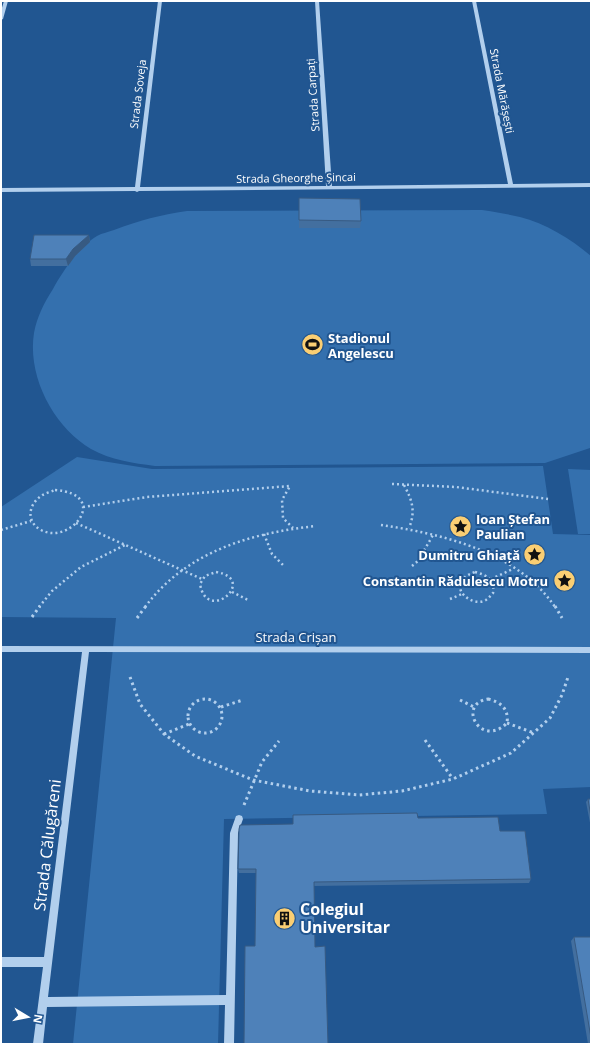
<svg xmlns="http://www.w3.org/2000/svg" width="592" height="1045" font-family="'Open Sans',sans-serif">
<rect width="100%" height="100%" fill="#215691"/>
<path fill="#3470ae" d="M482 210C495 212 507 214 520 217 545 223 571 239 591 256L590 448 545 463 155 466C133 463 111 460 91 449 54 427 27 377 34 333 37 317 44 303 53 289 62 272 80 246 97 236 102 233 109 232 114 230 140 220 160 215 187 211Z
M77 457 152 469 543 466 553 534 591 535V787L543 789 547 814 224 819 218 1044H73L116 618 1 617V507Z
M568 469 591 470V534H578Z"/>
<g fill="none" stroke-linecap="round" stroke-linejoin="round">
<path stroke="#b2cfed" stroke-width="2.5" stroke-dasharray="2 3" stroke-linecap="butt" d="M392 484 456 487 548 499
M404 485C412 500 416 511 409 528
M55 490C111 494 71 546 41 530 26 522 28 505 41 496 45 493 51 492 55 490Z
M83 507 147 497 290 486 282 500 283 518 293 528
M76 523 202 579
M381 525C443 534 518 552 555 607
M1 530 31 521
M264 534 272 554 284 566
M412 566 418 561 433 535
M216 572C259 579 207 625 200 584L205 576Z
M475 572C487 575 495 580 493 593 491 595 489 598 486 600 471 609 442 583 475 572Z
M491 579 513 569
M232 592 248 600
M450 599 462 594
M39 607 52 591 81 567 125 545
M145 607C186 552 250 533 316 526"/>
<path stroke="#b2cfed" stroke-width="3" stroke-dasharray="2.5 3.5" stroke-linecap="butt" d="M555 606 562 618
M32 617 40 606
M137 618 146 606
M130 677 140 704 164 734 195 756 253 780 310 791 359 795 402 791 453 779 511 753 550 718 562 695 568 677
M188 716a17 17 0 1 1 34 0a17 17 0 1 1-34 0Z
M488 699C501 702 509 709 507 723 481 749 456 704 488 699Z
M460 700 474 707
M221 707 243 700
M507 723 534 733
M164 734 189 724
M425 740 453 779
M244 805 262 762 279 741"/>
<path fill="#b2cfed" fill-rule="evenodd" d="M4 1H8L3 19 1 20V11Z
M158 1H162L140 187 326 186 315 1H319L332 186 508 184 472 1H476L513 184 591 183V187L139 191 137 192 135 191 1 192V188L135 187Z
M1 646 591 647V653L89 652 48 997 226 995 230 833 236 816 239 815 242 816 243 819 238 833 234 1044H224L225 1005 47 1007 43 1044H33L43 967H1V957H44L82 652H1Z"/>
</g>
<path fill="#436f9f" d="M299 198 361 221 360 228H299Z
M89 235 90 242 75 256 68 266H31L30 259Z
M588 799H591V828L586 802Z
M418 818 500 831 531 879 529 883 314 886 315 947 328 1044 255 946 256 873H239L238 869 293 824Z
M574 937H591V1044H588L571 941Z"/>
<path fill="#375a82" d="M89 235 90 242 75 256 68 266 66 259 73 249Z"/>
<path fill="#4e81b9" stroke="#375a82" d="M299 198 360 199 361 221 299 220Z
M34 235H89L73 249 66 259H30Z
M588 799H591V817Z
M417 813 418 818 498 817 500 831H525L531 879 314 882 315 947 325 946 328 1044H244L245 946H255L256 869H238L239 829 240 825 293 824V815Z
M574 937H591V1038Z"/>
<defs>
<symbol id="stadium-disc" viewBox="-11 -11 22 22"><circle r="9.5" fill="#face73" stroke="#215691"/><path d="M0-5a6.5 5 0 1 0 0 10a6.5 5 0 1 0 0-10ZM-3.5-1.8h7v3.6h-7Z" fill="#111"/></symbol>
<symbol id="sight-disc" viewBox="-11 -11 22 22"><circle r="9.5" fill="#face73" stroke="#215691"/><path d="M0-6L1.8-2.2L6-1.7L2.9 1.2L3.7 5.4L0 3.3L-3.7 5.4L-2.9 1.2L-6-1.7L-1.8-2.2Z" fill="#111"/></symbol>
<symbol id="building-disc" viewBox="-11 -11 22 22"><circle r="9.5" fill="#face73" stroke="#215691"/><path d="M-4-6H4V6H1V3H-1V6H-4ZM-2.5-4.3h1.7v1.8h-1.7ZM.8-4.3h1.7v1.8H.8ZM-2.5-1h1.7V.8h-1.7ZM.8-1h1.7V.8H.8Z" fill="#111"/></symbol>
</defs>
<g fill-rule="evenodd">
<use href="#stadium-disc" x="300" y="332" width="25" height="25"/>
<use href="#sight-disc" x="448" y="514" width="25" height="25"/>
<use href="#sight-disc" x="522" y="542" width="25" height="25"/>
<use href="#sight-disc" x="552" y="568" width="25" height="25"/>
<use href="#building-disc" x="272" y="906" width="25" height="25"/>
</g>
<g text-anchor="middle" stroke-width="4" stroke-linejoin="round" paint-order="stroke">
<g font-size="11" fill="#fff" stroke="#215691">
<text transform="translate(502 91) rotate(79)" y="4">Strada Mărășești</text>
<text transform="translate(138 94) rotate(-83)" y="4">Strada Soveja</text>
<text transform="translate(313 95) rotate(-94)" y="4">Strada Carpați</text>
<text transform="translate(296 178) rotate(-1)" y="4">Strada Gheorghe Șincai</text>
</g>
<g font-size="13" font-weight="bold" fill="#fff" stroke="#215691" text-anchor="start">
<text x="328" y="343">Stadionul<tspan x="328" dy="15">Angelescu</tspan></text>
<text x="476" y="524">Ioan Ștefan<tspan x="476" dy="15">Paulian</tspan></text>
<text x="520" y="560" text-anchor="end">Dumitru Ghiață</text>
<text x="548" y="586" text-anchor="end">Constantin Rădulescu Motru</text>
</g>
<g font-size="13" fill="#fff" stroke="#215691">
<text x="296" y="642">Strada Crișan</text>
</g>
<g font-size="16" fill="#fff" stroke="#215691">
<text transform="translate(47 845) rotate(-83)" y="6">Strada Călugăreni</text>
</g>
<g font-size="16" font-weight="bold" fill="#fff" stroke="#215691" text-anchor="start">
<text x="300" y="915">Colegiul<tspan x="300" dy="18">Universitar</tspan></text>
</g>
</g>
<rect width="592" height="1045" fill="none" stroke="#ffffff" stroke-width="4"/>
<g transform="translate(28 1017) rotate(100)" stroke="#215691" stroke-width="3" paint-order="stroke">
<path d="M0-3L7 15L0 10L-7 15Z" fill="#ffffff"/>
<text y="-6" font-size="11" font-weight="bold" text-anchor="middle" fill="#ffffff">N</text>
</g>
</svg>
